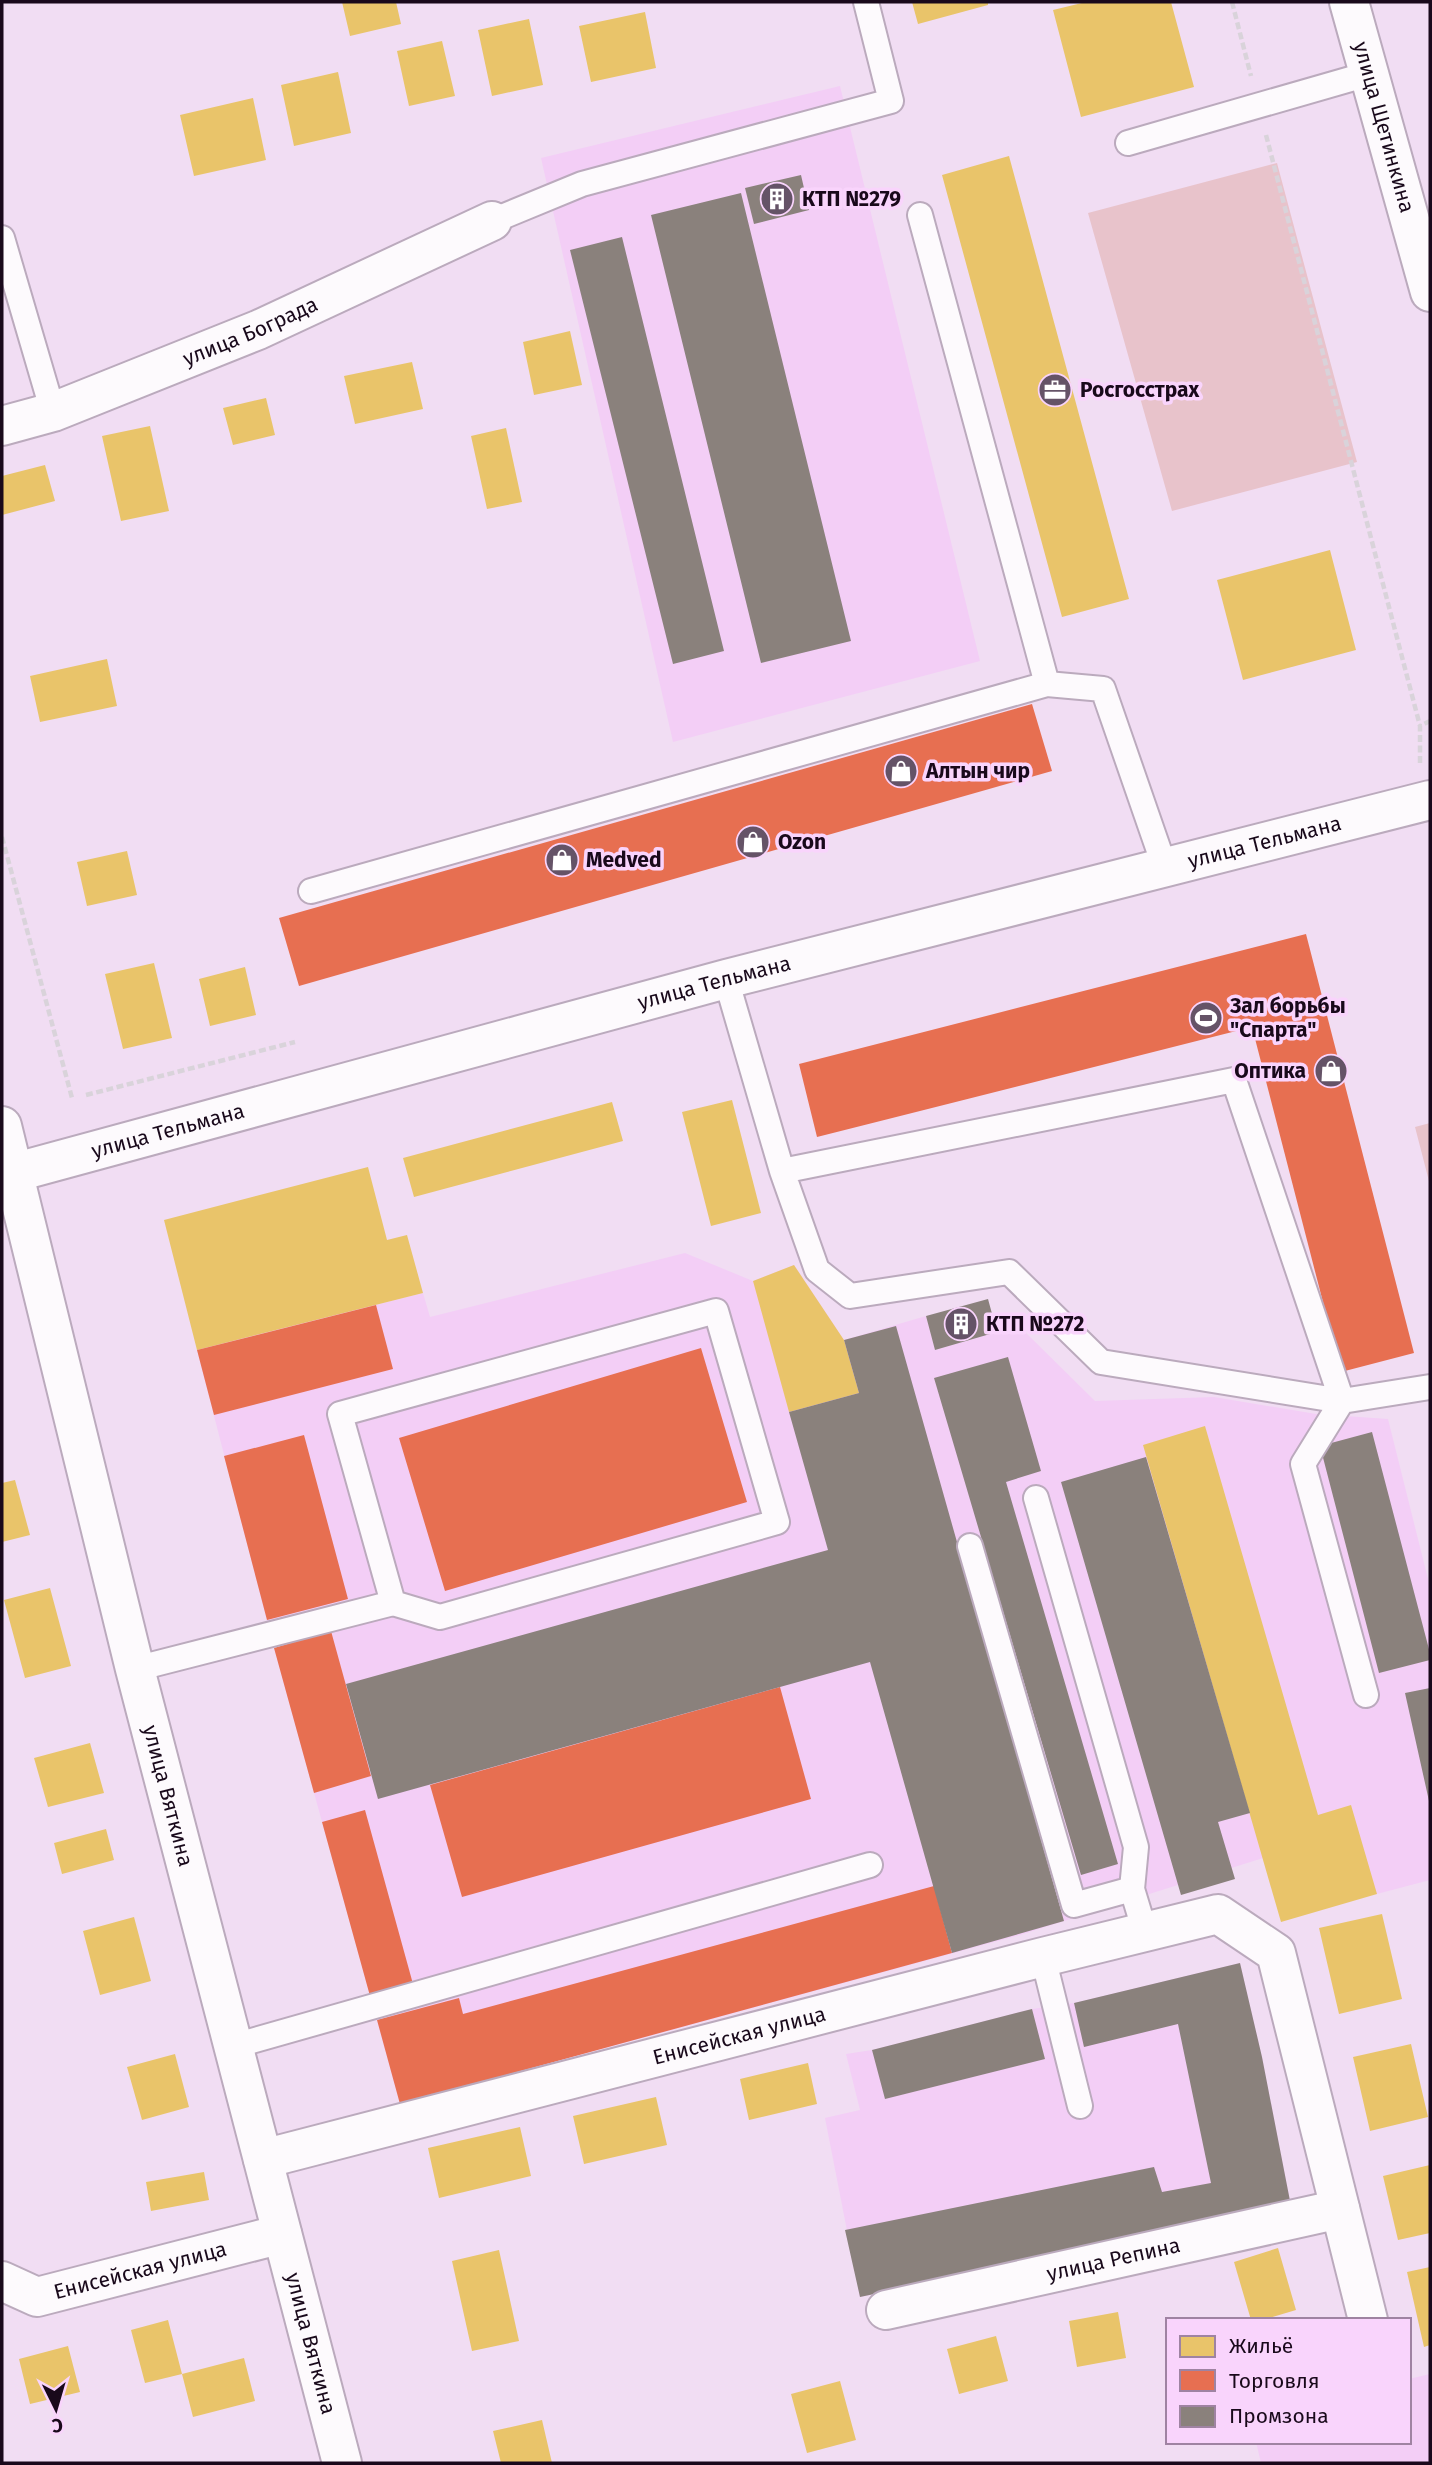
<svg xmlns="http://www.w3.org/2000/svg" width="1432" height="2465" font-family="'Fira Sans',sans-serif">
<rect width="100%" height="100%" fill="#f1ddf3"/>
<path fill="#f3cef6" d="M840 86 980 661 673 742 541 158Z
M685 1253 753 1281 794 1265 844 1340 926 1316 935 1350 997 1332 1021 1328 1095 1401 1214 1397 1316 1414 1388 1419 1430 1587V1880L1377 1894 1263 1858 1020 1935 400 2104 274 1648 197 1350 423 1293 430 1317Z
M1240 1963 1262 2057 1291 2206 860 2297 825 2118 860 2110 846 2054 872 2050 1032 2009 1074 2003Z
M1430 2374V2463H1261L1256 2442H1409V2379Z"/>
<path fill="#e8c3cb" d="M1277 163 1357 462 1172 511 1088 213Z
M1430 1123V1185L1415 1127Z"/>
<path fill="#e9c46a" d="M342 2H396L401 24 350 36Z
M912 2H988V5L918 24Z
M1086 2H1171L1194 87 1081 117 1053 10Z
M645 12 656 68 591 82 579 26Z
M529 19 543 85 492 96 478 30Z
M442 41 455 96 409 106 397 51Z
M338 72 351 133 294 146 281 85Z
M253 98 266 160 194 176 180 115Z
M1009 156 1129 599 1062 617 942 175Z
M570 331 582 385 534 395 523 342Z
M412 362 423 409 355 424 344 376Z
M266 398 275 435 233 445 223 408Z
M150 426 169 511 121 521 102 436Z
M506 428 522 502 487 509 471 436Z
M45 465 55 501 2 515V476Z
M1330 550 1356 650 1243 680 1217 580Z
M107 659 117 706 40 722 30 676Z
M127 851 137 895 87 906 77 862Z
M154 963 172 1038 123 1049 105 974Z
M245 967 256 1015 210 1026 199 979Z
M732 1100 761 1213 711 1226 682 1112Z
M612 1102 623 1141 414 1197 403 1158Z
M368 1167 387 1240 407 1235 423 1293 197 1350 164 1220Z
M794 1265 844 1340 859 1393 789 1412 753 1281Z
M1205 1426 1318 1815 1351 1805 1377 1894 1281 1922 1143 1445Z
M15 1480 30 1535 2 1542V1483Z
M50 1588 71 1666 25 1678 4 1600Z
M90 1743 104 1793 48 1807 34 1758Z
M106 1829 114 1860 62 1874 54 1843Z
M1382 1914 1402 1999 1339 2014 1319 1928Z
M134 1917 151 1981 100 1995 83 1931Z
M1411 2044 1428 2117 1370 2131 1353 2057Z
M175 2054 189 2107 142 2120 127 2067Z
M808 2063 817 2104 749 2120 740 2079Z
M656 2097 667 2145 584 2164 573 2116Z
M520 2127 531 2176 439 2198 428 2148Z
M1430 2165V2233L1398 2240 1383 2176Z
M204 2172 209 2200 151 2211 146 2182Z
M1278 2248 1296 2310 1262 2320H1251L1234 2262Z
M499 2250 519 2341 472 2351 452 2261Z
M1430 2267V2345L1424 2347 1407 2272Z
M1118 2312 1126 2358 1077 2367 1069 2321Z
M168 2320 182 2374 145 2383 131 2330Z
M996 2336 1008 2381 959 2394 947 2349Z
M68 2346 80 2392 30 2404 19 2359Z
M244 2358 255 2401 193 2417 182 2374Z
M840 2381 856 2440 807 2453 791 2394Z
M542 2420 552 2463H501L493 2431Z"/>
<path fill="#e76f51" d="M1032 704 1052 771 299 986 279 918Z
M1306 934 1414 1353 1341 1372 1252 1027 817 1137 799 1064Z
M376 1305 393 1369 214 1415 197 1350Z
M701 1348 747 1502 445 1591 399 1438Z
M304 1435 348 1599 267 1620 224 1456Z
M331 1631 371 1776 314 1793 274 1648Z
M780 1687 811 1799 462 1897 430 1785Z
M365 1810 413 1984 370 1996 322 1822Z
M934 1886 952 1953 400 2104 377 2020 459 1998 463 2014Z"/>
<path fill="#8a817c" d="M801 175 809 210 754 224 745 188Z
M741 193 851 641 761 663 651 215Z
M622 237 724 651 673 664 570 250Z
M988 1299 997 1332 935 1350 926 1316Z
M896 1326 1064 1921 952 1953 870 1662 378 1799 346 1684 828 1550 789 1412 859 1393 844 1340Z
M1008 1357 1041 1471 1006 1482 1118 1864 1081 1875 934 1378Z
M1372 1432 1430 1653V1660L1379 1673 1320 1446Z
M1146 1457 1250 1813 1218 1822 1235 1879 1181 1895 1061 1482Z
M1430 1688V1801H1429L1405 1693Z
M1240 1963 1262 2057 1291 2206 860 2297 845 2230 1154 2167 1162 2192 1211 2183 1178 2024 1084 2047 1074 2003Z
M1032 2009 1045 2059 885 2099 872 2050Z"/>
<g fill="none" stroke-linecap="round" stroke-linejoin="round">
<defs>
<path id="service" d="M1128 143 1368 74
M920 215 1047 684
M492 221 582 184 891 101 866 2
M2 238 53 412
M311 891 1047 684 1103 689 1165 868
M726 979 782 1171 1234 1080 1342 1401 1303 1464 1366 1695
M782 1171 817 1270 850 1296 1009 1272 1101 1362 1342 1401 1430 1387
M1036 1498 1136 1847 1132 1889
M970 1546 1074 1905 1132 1889 1145 1932
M135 1669 393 1603 440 1617 777 1522 716 1311 340 1414 393 1603
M1043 1957 1080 2106
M234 2046 870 1865"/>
<g id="minor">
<path id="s1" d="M2 426 53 412 258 330 492 221"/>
<path id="s2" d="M2 1126 135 1669 342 2463"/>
<path id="s3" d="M2 1176 726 979 1430 800"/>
<path id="s4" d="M263 2159 1043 1957 1218 1914 1276 1953 1368 2320"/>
<path id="s5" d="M2 2281 37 2297 282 2234"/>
<path id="s6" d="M886 2310 1340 2209"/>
</g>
<g id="primary">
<path id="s7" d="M1349 2 1430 292"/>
</g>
</defs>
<use href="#service" stroke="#bbaabd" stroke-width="28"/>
<use href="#minor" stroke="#bbaabd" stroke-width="42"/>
<use href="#primary" stroke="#bbaabd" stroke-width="42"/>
<path stroke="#d9d3da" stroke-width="4.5" stroke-dasharray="7 3.5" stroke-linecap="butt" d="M1232 2 1251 76
M1266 135 1420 726
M1420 763V726L1430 721
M2 837 72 1098
M86 1095 295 1042"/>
<use href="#service" stroke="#fdfafd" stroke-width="24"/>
<use href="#minor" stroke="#fdfafd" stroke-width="38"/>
<use href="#primary" stroke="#fdfafd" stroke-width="38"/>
</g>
<defs>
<symbol id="building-disc" viewBox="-11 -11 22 22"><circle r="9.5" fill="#655367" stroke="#f9d4fc"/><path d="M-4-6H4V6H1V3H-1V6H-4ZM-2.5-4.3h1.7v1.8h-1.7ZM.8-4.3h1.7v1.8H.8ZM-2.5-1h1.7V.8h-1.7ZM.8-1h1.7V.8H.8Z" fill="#fff"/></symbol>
<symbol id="office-disc" viewBox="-11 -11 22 22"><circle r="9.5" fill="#655367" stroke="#f9d4fc"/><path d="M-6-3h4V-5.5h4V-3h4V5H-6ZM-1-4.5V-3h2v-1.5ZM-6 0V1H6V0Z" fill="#fff"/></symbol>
<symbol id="shop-disc" viewBox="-11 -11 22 22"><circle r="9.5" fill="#655367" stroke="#f9d4fc"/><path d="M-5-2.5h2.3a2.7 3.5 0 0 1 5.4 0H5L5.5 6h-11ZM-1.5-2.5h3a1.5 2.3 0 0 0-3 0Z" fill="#fff"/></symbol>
<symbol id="stadium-disc" viewBox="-11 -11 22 22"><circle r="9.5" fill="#655367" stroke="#f9d4fc"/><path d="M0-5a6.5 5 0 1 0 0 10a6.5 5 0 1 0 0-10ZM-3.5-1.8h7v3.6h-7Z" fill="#fff"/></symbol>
</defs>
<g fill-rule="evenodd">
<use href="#building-disc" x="758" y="180" width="38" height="38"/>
<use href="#office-disc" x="1036" y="371" width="38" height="38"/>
<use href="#shop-disc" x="882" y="752" width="38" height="38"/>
<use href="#shop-disc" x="734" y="823" width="38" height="38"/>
<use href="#shop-disc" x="543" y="841" width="38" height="38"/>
<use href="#stadium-disc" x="1187" y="999" width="38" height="38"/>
<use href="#shop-disc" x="1312" y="1052" width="38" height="38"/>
<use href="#building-disc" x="942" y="1305" width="38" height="38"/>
</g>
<g text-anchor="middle" stroke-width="7" stroke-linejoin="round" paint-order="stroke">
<g font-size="21" fill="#19091b" stroke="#f9d4fc">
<text dy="7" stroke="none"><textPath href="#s7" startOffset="130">улица Щетинкина</textPath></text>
<text dy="7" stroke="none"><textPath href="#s1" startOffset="266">улица Бограда</textPath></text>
<text dy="7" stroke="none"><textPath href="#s3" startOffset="1306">улица Тельмана</textPath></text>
<text dy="7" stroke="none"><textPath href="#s3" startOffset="738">улица Тельмана</textPath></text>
<text dy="7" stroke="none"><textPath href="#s3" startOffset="172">улица Тельмана</textPath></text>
<text dy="7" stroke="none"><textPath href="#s2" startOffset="690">улица Вяткина</textPath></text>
<text dy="7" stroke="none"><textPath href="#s4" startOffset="492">Енисейская улица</textPath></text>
<text dy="7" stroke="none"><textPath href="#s6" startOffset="233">улица Репина</textPath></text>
<text dy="7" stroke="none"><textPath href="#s5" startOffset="145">Енисейская улица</textPath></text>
<text dy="7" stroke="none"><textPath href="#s2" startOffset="1256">улица Вяткина</textPath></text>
</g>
<g font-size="21" font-weight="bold" fill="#19091b" stroke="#f9d4fc" text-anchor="start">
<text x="802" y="206">КТП №279</text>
<text x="1080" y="397">Росгосстрах</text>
<text x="926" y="778">Алтын чир</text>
<text x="778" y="849">Ozon</text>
<text x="586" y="867">Medved</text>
<text x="1230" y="1013">Зал борьбы<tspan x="1230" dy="24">"Спарта"</tspan></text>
<text x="1306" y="1078" text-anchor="end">Оптика</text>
<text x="986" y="1331">КТП №272</text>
</g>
</g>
<rect width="1432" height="2465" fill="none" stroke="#19091b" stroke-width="7"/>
<rect x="1166" y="2318" width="245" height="126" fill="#f9d4fc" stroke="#9f83a2" stroke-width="2"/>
<rect x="1180" y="2336" width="35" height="21" fill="#e9c46a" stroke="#9f83a2" stroke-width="2"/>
<text x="1229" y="2353" font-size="21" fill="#19091b">Жильё</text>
<rect x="1180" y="2370" width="35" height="21" fill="#e76f51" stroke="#9f83a2" stroke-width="2"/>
<text x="1229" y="2388" font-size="21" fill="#19091b">Торговля</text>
<rect x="1180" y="2406" width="35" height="21" fill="#8a817c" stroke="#9f83a2" stroke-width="2"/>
<text x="1229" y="2423" font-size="21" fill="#19091b">Промзона</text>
<g transform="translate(56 2409) rotate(175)" stroke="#f9d4fc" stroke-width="5" paint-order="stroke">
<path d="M0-5L12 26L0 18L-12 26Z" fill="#19091b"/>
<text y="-10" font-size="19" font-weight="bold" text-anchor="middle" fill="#19091b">С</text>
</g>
</svg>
